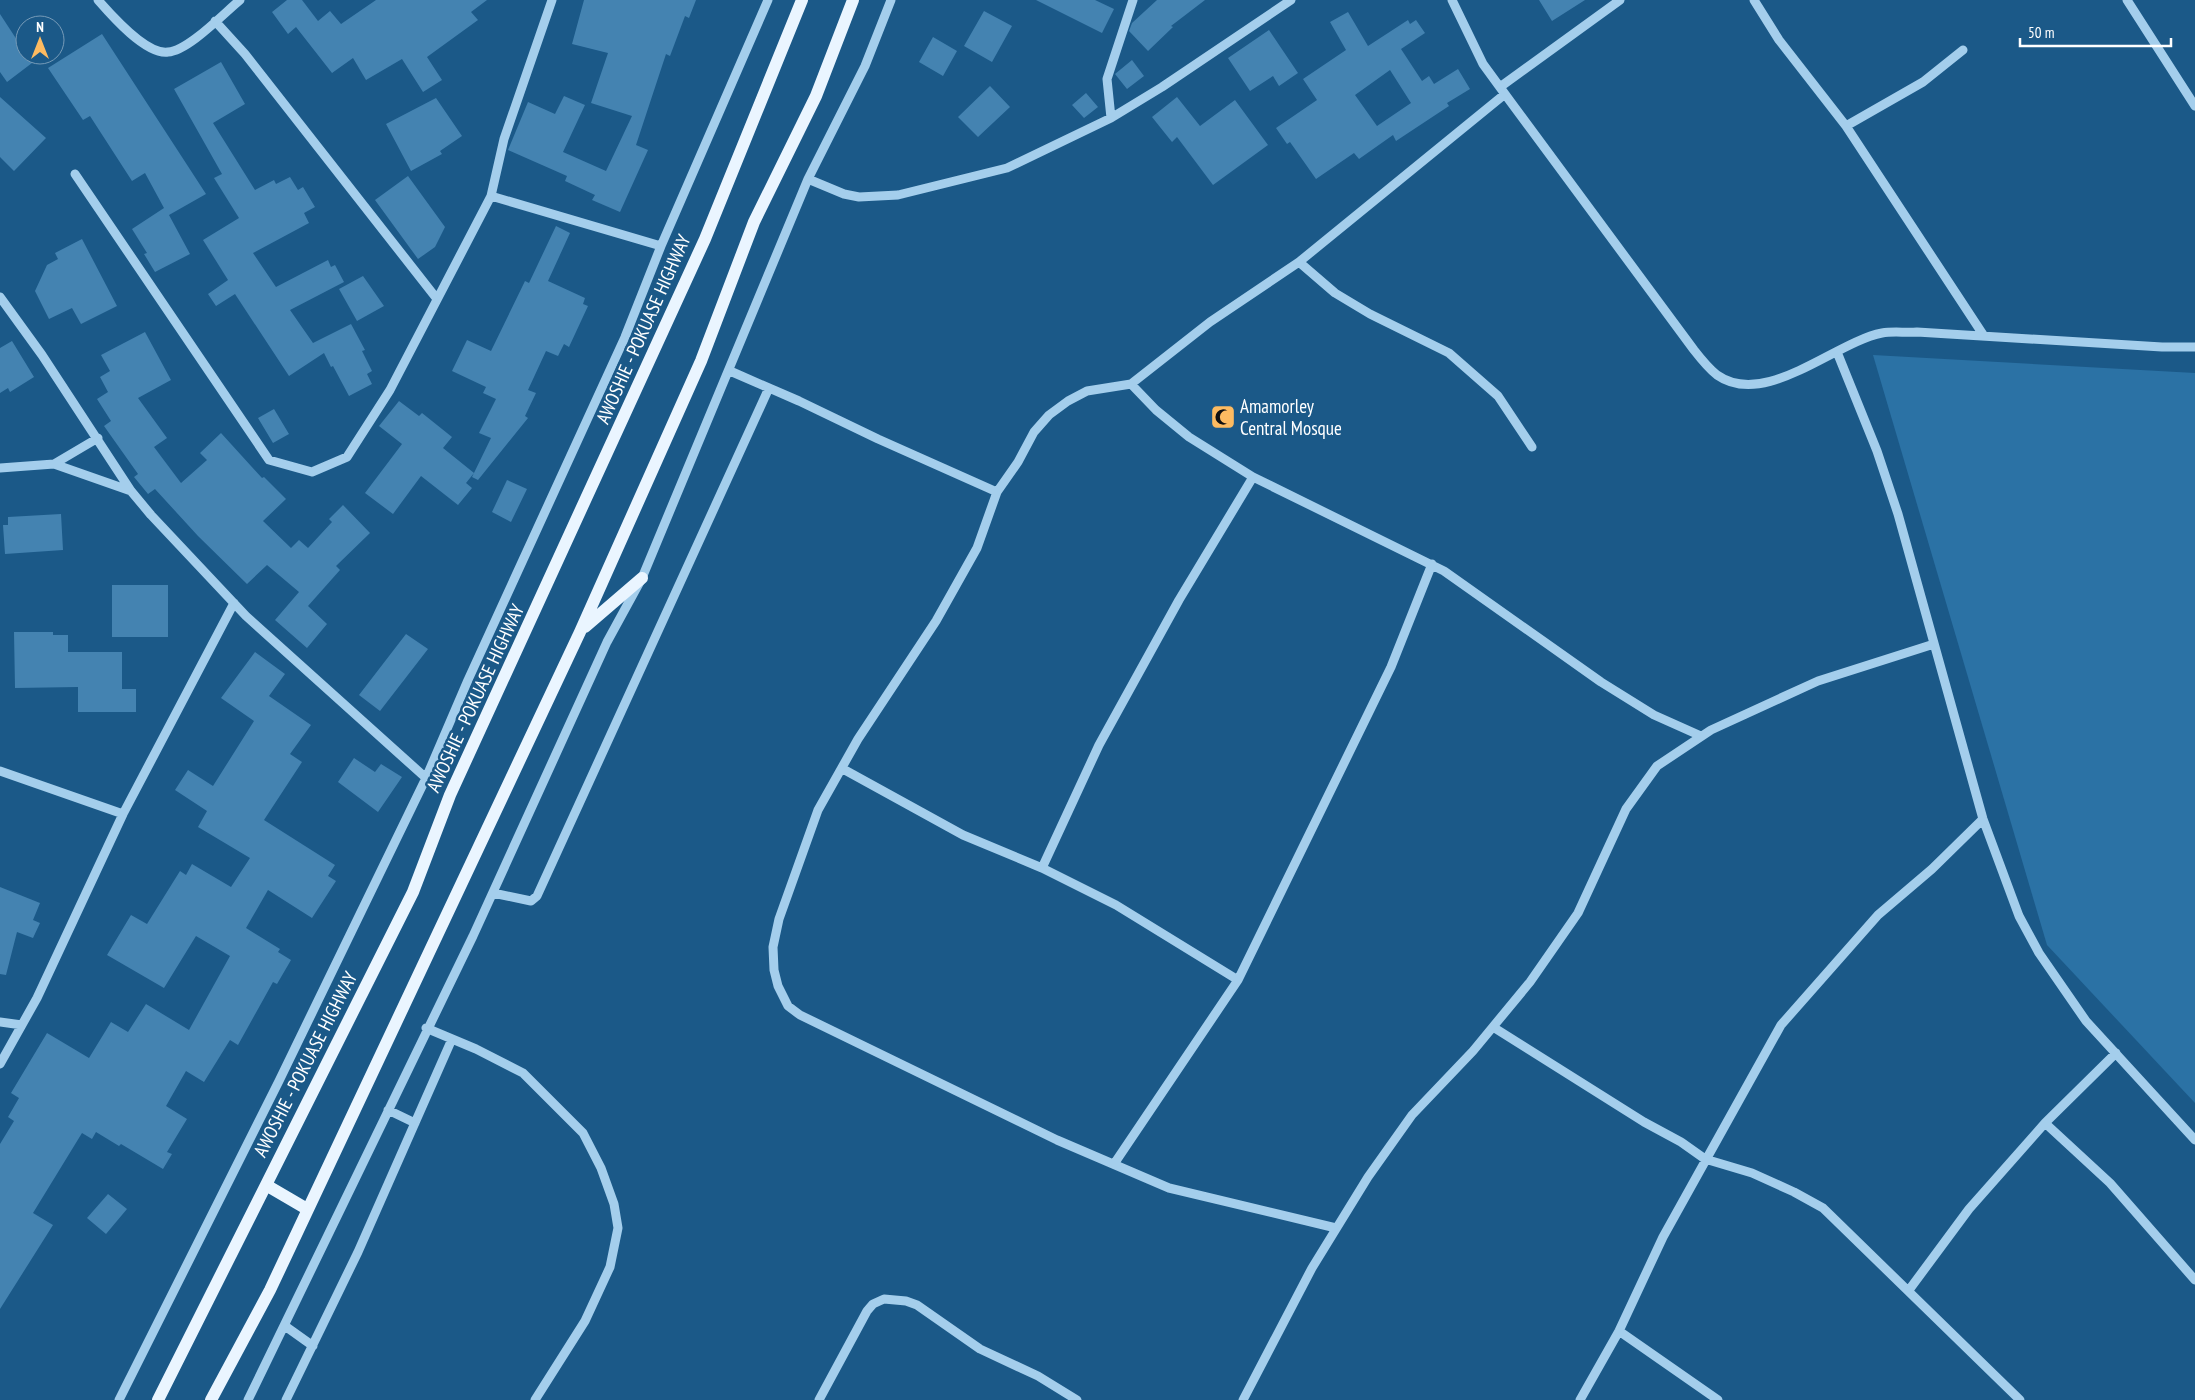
<svg xmlns="http://www.w3.org/2000/svg" width="2195" height="1400" font-family="'PT Sans Narrow',sans-serif">
<rect width="100%" height="100%" fill="#1b5988"/>
<path fill="#2b72a5" d="M1873 355 2195 373V1103L2047 945Z"/>
<path fill="#4483b1" fill-rule="evenodd" d="M287 0H302L318 21 330 11 341 24 376 0H487L471 12 478 20 427 57 442 80 423 92 402 59 366 80 353 58 332 73 296 27 288 34 272 12Z
M584 0H696L689 18 685 16 670 56 666 54 636 145 648 150 620 212 592 200 595 195 565 181 567 176 508 150 528 102 555 114 564 96 585 105 563 152 606 171 632 116 591 103 608 53 572 44Z
M1036 0H1095L1114 9 1102 33Z
M1157 0H1205L1171 26 1173 27 1148 51 1129 31 1132 23Z
M1539 0H1585L1552 21Z
M984 11 1012 26 992 62 964 46Z
M1348 12 1368 46 1408 20 1410 24 1416 20 1425 33 1401 49 1422 81 1429 76 1434 84 1458 69 1470 89 1447 103 1449 106 1396 141 1393 135 1359 159 1354 153 1316 179 1290 142 1287 144 1276 128 1317 100 1303 79 1346 50 1330 22ZM1390 70 1411 103 1377 126 1355 95Z
M0 14 32 63 7 82 0 72Z
M1269 30 1298 73 1279 86 1273 76 1250 91 1228 58Z
M102 34 206 194 169 215 190 254 155 272 144 254 147 253 132 229 164 208 145 173 132 181 90 116 83 120 48 68Z
M933 37 957 51 943 76 919 62Z
M1132 60 1144 76 1127 89 1115 74Z
M221 62 245 104 213 123 255 190 274 180 276 184 290 177 298 190 303 187 315 207 304 213 309 223 253 253 276 287 328 260 331 267 335 265 344 282 290 310 313 343 351 324 365 350 362 351 372 371 367 374 372 384 349 396 333 366 331 367 324 353 289 376 235 294 216 306 208 294 228 280 203 240 239 218 214 178 222 174 174 89Z
M990 86 1010 107 978 137 958 117Z
M1086 93 1098 107 1084 118 1072 105Z
M0 97 46 138 14 171 0 157Z
M1177 97 1200 126 1235 100 1268 145 1213 185 1177 137 1172 142 1152 117Z
M436 98 462 136 440 151 442 154 411 171 386 124Z
M408 176 445 227 435 247 418 259 375 200Z
M556 226 570 233 548 281 585 298 583 304 588 306 569 347 564 344 558 356 546 351 528 390 536 393 525 416 528 418 478 480 472 477 491 438 479 433 496 399 483 393 486 387 452 371 467 340 491 351 525 281 529 283Z
M82 239 117 306 81 324 72 308 49 319 35 291 47 265 58 259 55 253Z
M363 276 384 306 357 321 339 289Z
M145 332 171 380 138 398 167 438 154 447 181 483 207 460 200 453 221 433 262 478 264 477 286 499 263 521 291 548 299 540 308 548 332 522 329 519 343 505 370 533 336 566 340 570 308 606 327 624 307 648 275 620 299 592 267 565 247 584 198 536 155 489 148 494 134 477 138 474 104 426 111 421 97 399 108 392 100 377 110 371 101 355Z
M12 341 34 377 10 392 8 388 0 393V348Z
M399 401 419 416 422 413 452 437 443 448 474 473 466 483 472 488 458 505 421 476 393 514 365 493 402 444 379 426Z
M274 409 289 434 273 443 258 418Z
M507 480 527 489 511 522 492 512Z
M61 514 63 550 5 554 3 525H8V517Z
M112 585H168V637H112Z
M14 632H53V635H68V652H122V689H136V712H78V687L15 688Z
M406 634 428 649 380 711 359 695Z
M255 652 285 674 269 696 311 725 290 754 302 762 264 820 335 865 328 876 336 881 312 918 268 890 246 928 280 949 278 952 291 960 277 984 273 982 238 1045 230 1040 204 1082 186 1071 166 1106 187 1119 167 1152 172 1154 163 1169 121 1144 119 1146 96 1132 92 1139 82 1133 33 1213 53 1225 0 1309V1144L14 1121 8 1117 19 1098 11 1093 47 1033 89 1058 111 1022 128 1032 146 1004 189 1030 230 956 196 936 164 988 107 955 131 915 147 924 180 871 186 875 192 864 231 887 250 858 198 827 207 811 175 790 188 770 213 786 254 721 221 698Z
M354 758 375 772 381 764 402 777 378 812 338 782Z
M0 887 40 903 33 920 40 923 33 938 17 932 6 975 0 974Z
M108 1194 127 1209 106 1234 87 1218Z"/>
<g fill="none" stroke-linecap="round" stroke-linejoin="round">
<path stroke="#a4ceec" stroke-width="9" d="M98 0C112 16 146 55 168 52 188 51 223 14 240 0
M1452 0 1483 64 1510 101 1694 350C1701 359 1708 368 1717 375 1765 409 1835 342 1882 333 1893 331 1906 333 1917 332L2162 347H2195
M1754 0 1779 40 1846 126 1984 336
M2127 0 2195 106
M215 21 245 54 437 299
M1500 87 1620 0
M1111 118 1107 79 1133 0
M1846 126 1923 82 1963 50
M75 174 269 460 312 472 347 457 390 390 491 196 504 139 552 0
M808 179 844 194 859 197 898 195 1007 168 1111 118 1162 87 1291 0
M491 196 661 246
M1299 262 1335 293 1370 314 1449 353 1498 396 1532 447
M0 297 42 355 131 491 151 515 246 616 426 778
M1837 352 1877 451 1898 514 1983 819 2019 916 2039 953 2086 1021 2195 1140
M730 371 799 401 878 439 997 492
M1131 384 1156 410 1189 437 1253 477 1444 571 1601 682 1654 715 1701 736
M54 464 131 491
M0 468 54 464 98 438
M843 769 963 835 1042 868 1116 905 1238 980
M0 771 123 814
M1042 868 1099 745 1179 600 1253 477
M493 893 531 901 537 896 769 388
M0 1022 22 1025
M1493 1027 1644 1122 1681 1142 1705 1159 1752 1173 1794 1192 1823 1208 2020 1400
M426 1028 476 1049 523 1073 583 1133 601 1168 614 1204 618 1228 610 1267 585 1321 535 1400
M0 1064 37 998 123 814 234 603
M388 1110 415 1123
M2045 1123 2110 1183 2195 1280
M1114 1164 1238 980 1391 667 1432 564
M1336 1228 1169 1188 1057 1140 800 1015 788 1006 778 986 774 970 773 947 779 919 818 810 858 739 936 621 977 548 997 492 1018 462 1034 432 1049 415 1068 401 1087 391 1131 384 1210 322 1299 262 1505 94
M1909 1290 1969 1209 2045 1123 2116 1053
M285 1326 313 1346
M1619 1331 1718 1400
M119 1400 279 1081 426 778 468 680 625 337 661 246 768 0
M248 1400 473 936 607 642 642 578 808 179 865 66 891 0
M286 1400 358 1252 452 1039
M819 1400 867 1311 873 1304 884 1299 906 1301 917 1305 980 1349 1038 1376 1077 1400
M1243 1400 1312 1268 1368 1177 1412 1115 1473 1051 1530 982 1578 913 1626 809 1657 766 1711 730 1818 681 1934 644
M1580 1400 1619 1331 1663 1237 1781 1025 1878 915 1932 869 1983 819"/>
<path stroke="#eaf5ff" stroke-width="12" d="M585 627 642 578
M266 1185 307 1209
M158 1400 413 892 450 795 705 239 802 0
M211 1400 270 1290 580 632 701 361 754 222 816 96 853 0"/>
</g>
<defs>
<symbol id="mosque-square" viewBox="-11 -11 22 22"><rect x="-9" y="-9" width="18" height="18" rx="4" fill="#fdbb61" stroke="#1b5988"/><path d="M3.5-4.9A6 6 0 1 0 3.5 4.9A5 5 0 1 1 3.5-4.9Z" fill="#111"/></symbol>
</defs>
<g fill-rule="evenodd">
<use href="#mosque-square" x="1209" y="403" width="28" height="28"/>
</g>
<g text-anchor="middle" stroke-width="5" stroke-linejoin="round" paint-order="stroke">
<g font-size="19" fill="#fff" stroke="#1b5988">
<text transform="translate(643 329) rotate(-66)" y="7">AWOSHIE - POKUASE HIGHWAY</text>
<text transform="translate(475 698) rotate(-65)" y="7">AWOSHIE - POKUASE HIGHWAY</text>
<text transform="translate(305 1064) rotate(-63)" y="7">AWOSHIE - POKUASE HIGHWAY</text>
</g>
<g font-size="19" fill="#fff" stroke="#1b5988" text-anchor="start">
<text x="1240" y="413">Amamorley<tspan x="1240" dy="22">Central Mosque</tspan></text>
</g>
</g>
<g transform="translate(40 40)"><circle r="24" fill="#1b5988" stroke="#769bb8"/>
<path d="M0-4L9 19L0 12L-9 19Z" fill="#fdbb61"/>
<text y="-8" font-size="14" font-weight="bold" text-anchor="middle" fill="#ffffff">N</text>
</g>
<path d="M2020 38v8h151v-8" fill="none" stroke="#ffffff" stroke-width="2.5"/>
<text x="2028" y="38" font-size="15" fill="#ffffff" stroke="#1b5988" stroke-width="4" paint-order="stroke">50 m</text>
</svg>
